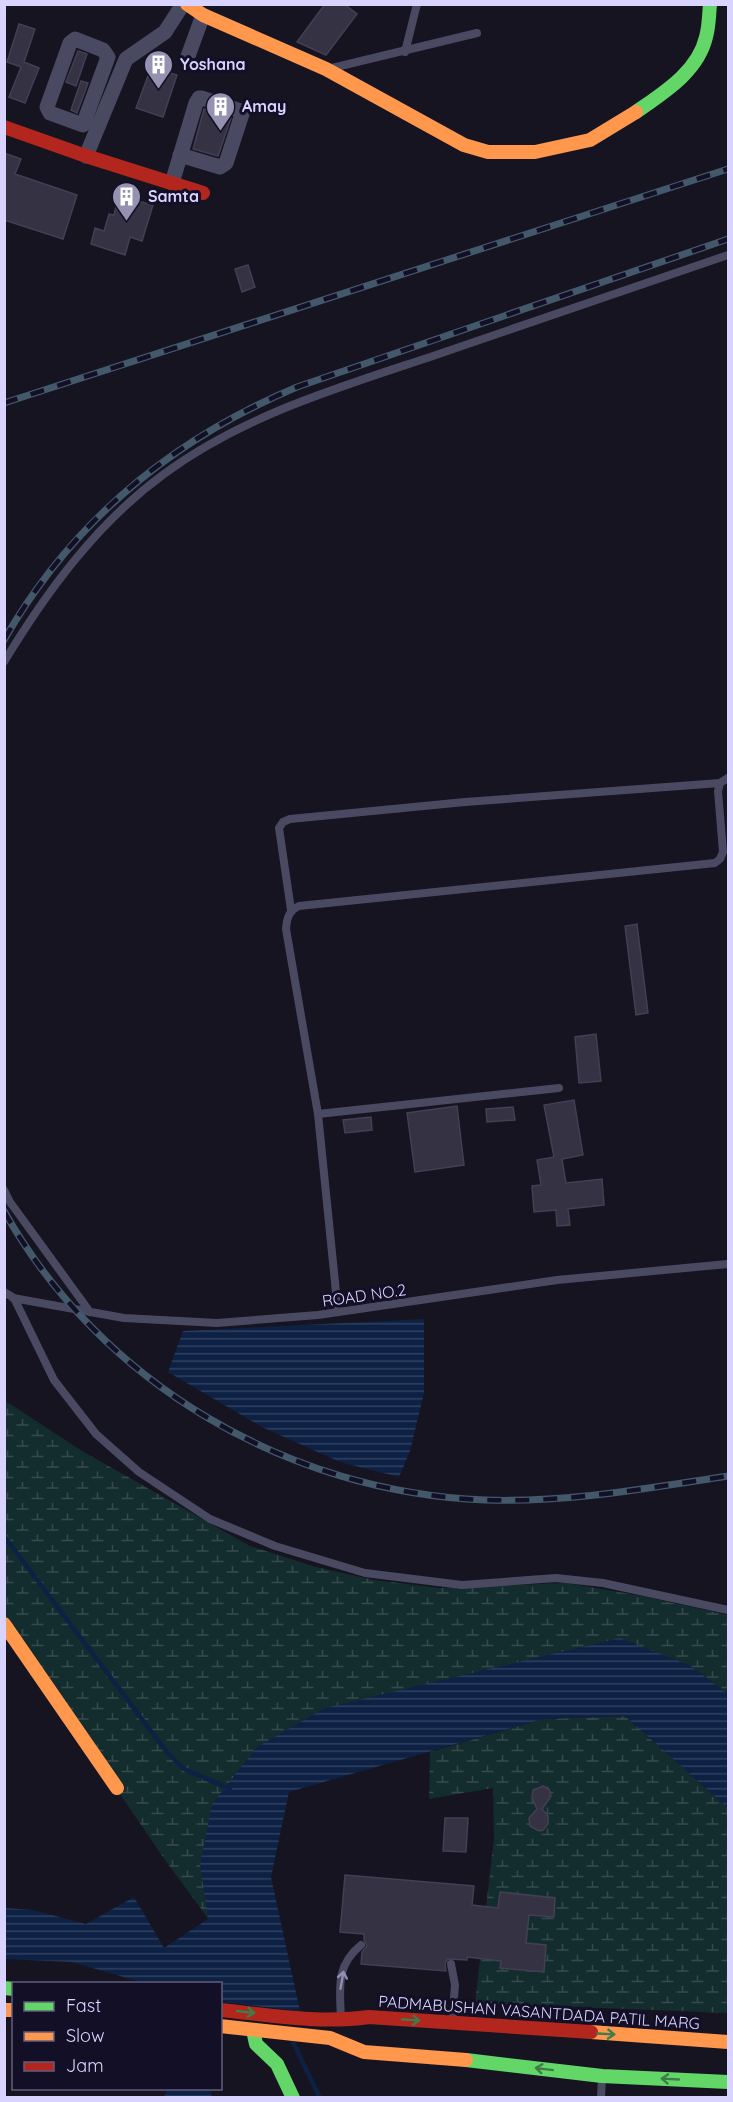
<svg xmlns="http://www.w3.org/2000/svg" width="733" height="2102" font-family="Quicksand,sans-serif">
<defs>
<pattern id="wetland-marsh" width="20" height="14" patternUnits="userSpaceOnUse" patternTransform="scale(1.5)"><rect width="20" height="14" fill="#132c2d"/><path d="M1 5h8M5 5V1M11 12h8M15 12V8" fill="none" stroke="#354a4c"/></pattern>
<pattern id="water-rules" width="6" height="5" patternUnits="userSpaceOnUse" patternTransform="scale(1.5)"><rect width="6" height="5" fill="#0d2144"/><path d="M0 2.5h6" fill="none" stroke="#304060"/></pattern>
</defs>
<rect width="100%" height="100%" fill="#161421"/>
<path fill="url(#wetland-marsh)" d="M4 1400 82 1451 250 1546 316 1567 374 1580 440 1588 566 1583 642 1596 728 1615V1694L692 1667 325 1708 210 1921 165 1860 5 1626Z
M625 1716 728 1808V2013L475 2003 494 1838 493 1788 429 1799 430 1752 543 1719Z"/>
<path fill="url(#water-rules)" d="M424 1319V1393L410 1451 399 1477 340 1462 262 1427 168 1372 183 1331Z
M620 1638 689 1665 728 1694V1808L625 1716 543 1719 289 1792 271 1877 300 2011 221 2002 220 1984 144 1983 72 1962 5 1959V1908L33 1910 86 1924 134 1897 164 1948 208 1919 200 1865 212 1804 257 1747 325 1708Z
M168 2088 210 2089 212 2097H164Z"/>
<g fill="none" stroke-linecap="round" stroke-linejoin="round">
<path stroke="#0d2144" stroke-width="4.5" d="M4 1536 166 1751 184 1769 230 1789
M292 2040 320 2098"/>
</g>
<path fill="#343243" stroke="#433f54" stroke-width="1.5" d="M325 4H344L357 14 326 55 297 42Z
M19 24 35 29 24 62 39 68 25 103 9 97 21 67 7 62Z
M78 51 87 54 76 86 66 82Z
M155 65 171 71 170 73 177 75 163 117 136 108 151 68 153 69Z
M81 81 88 83 77 113 71 110Z
M204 109 231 118 218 156 193 149Z
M4 153 21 159 15 174 77 195 63 239 4 220Z
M134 200 153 205 142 241 130 237 125 255 91 244 95 228 104 231 109 214 114 215 117 203 131 207Z
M248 265 255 287 242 292 235 269Z
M637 924 648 1013 636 1015 625 926Z
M596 1034 601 1081 579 1083 575 1037Z
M574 1100 583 1155 562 1159 566 1183 602 1179 604 1205 568 1209 570 1225 557 1226 556 1210 534 1212 532 1186 541 1185 537 1160 554 1157 544 1105Z
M457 1106 464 1165 415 1172 407 1113Z
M513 1107 515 1120 487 1122 486 1109Z
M371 1117 372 1130 345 1133 343 1120Z
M543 1786 549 1789 551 1796 542 1809 548 1816V1824L543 1830 539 1831 530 1826 529 1818 537 1809 532 1798 533 1790Z
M445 1818H468L466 1852 443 1851Z
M345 1875 474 1886 472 1905 498 1908 500 1892 555 1898 554 1917 529 1915 526 1943 546 1945 544 1972 500 1968 501 1961 467 1957V1960L448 1959 445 1963 446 1971 361 1964 362 1952 367 1946 364 1940V1934L340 1932Z"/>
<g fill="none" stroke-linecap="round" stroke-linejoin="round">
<path stroke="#4a4962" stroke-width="8" d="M405 52 417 4
M332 68 477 33
M4 662C47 591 97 523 164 474 244 415 340 387 433 356 531 322 630 289 728 255
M291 910 279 828 283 822 290 819 465 802 720 783
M318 1114 559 1088
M4 1190 10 1202 90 1312
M4 1292 14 1298 54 1380 96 1434 139 1472 210 1519 275 1546 365 1573 462 1585 556 1578 603 1583 728 1610
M13 1298 124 1318 217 1323 318 1315 557 1280 728 1264
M338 1312 318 1114 286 929C287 917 289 911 299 906L715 863 720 859 723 852 718 791 720 783 728 778
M451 1964 455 1985 452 2022
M341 2020C340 1989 335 1966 361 1945
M601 2098 602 2077"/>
<path stroke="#4a4962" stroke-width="15" d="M75 39 103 50 108 57 83 125 50 113 47 107 70 43Z
M187 59 203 15
M86 156 126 59 165 32 183 4
M172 183 196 103 199 98H202L241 111 242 114 226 163 220 167 180 155"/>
<path stroke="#63d668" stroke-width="14" d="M636 112C663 93 698 72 706 37 709 27 709 15 710 4
M4 1988 14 1989
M253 2030 256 2044 277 2064 293 2098
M466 2060 602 2076 728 2082"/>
<path stroke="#ff974d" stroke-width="14" d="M187 4 203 15 326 69 464 145 488 152H535L590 140 636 112
M4 1624 117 1788
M4 2010H14
M220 2026 330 2038 364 2052 466 2060
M591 2032 728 2042"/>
<path stroke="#b3261e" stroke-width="14" d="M4 127 86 156 203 193
M220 2010C270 2015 319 2024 369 2017L591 2032"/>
<defs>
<path id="rail" d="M4 403 728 169
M4 640C72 521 171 440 297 387L728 239
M4 1211C101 1384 288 1492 485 1500 567 1503 648 1488 728 1476"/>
</defs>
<use href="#rail" stroke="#43596b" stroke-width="7"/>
<use href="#rail" stroke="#130f26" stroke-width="4.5" stroke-dasharray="14" stroke-linecap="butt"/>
</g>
<defs><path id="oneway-shaft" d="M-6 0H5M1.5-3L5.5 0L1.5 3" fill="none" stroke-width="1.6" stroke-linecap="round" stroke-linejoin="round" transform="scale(1.5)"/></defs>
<use stroke="#928eb0" href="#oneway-shaft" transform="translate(342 1980) rotate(-80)"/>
<g stroke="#3f7c4a">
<use href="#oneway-shaft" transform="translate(246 2012) rotate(6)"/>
<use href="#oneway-shaft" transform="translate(411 2020) rotate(4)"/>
<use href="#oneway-shaft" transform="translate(606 2034) rotate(3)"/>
<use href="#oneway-shaft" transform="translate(544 2069) rotate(-173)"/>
<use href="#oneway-shaft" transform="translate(670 2079) rotate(-177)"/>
</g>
<defs>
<symbol id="building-pin" viewBox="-11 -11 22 30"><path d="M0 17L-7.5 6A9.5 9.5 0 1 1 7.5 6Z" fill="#9591b1" stroke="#130f26"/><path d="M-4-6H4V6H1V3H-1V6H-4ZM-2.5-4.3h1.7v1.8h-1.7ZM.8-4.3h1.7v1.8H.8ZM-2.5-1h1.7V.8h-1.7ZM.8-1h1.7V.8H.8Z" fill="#fff"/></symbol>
</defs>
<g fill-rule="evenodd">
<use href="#building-pin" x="142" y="48" width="33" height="45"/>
<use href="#building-pin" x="204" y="90" width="33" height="45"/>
<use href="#building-pin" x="110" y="180" width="33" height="45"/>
</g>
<g text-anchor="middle" stroke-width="6" stroke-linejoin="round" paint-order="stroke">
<g font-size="16" font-weight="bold" fill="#d9d4ff" stroke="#130f26" text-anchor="start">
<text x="180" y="70">Yoshana</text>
<text x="242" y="112">Amay</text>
<text x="148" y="202">Samta</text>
</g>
<g font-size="16" fill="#d9d4ff" stroke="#130f26">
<text transform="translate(364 1295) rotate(-8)" y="6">ROAD NO.2</text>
<text transform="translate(539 2012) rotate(4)" y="6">PADMABUSHAN VASANTDADA PATIL MARG</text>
</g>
</g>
<rect width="733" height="2102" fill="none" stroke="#d9d4ff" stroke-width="12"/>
<rect x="12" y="1982" width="210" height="108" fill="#130f26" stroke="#625e7d" stroke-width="1.5"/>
<rect x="24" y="2002" width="30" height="9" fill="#63d668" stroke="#625e7d" stroke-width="1.5"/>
<text x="66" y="2012" font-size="18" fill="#d9d4ff">Fast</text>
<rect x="24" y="2032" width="30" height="9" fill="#ff974d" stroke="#625e7d" stroke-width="1.5"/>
<text x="66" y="2042" font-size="18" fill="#d9d4ff">Slow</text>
<rect x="24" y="2062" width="30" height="9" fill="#b3261e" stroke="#625e7d" stroke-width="1.5"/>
<text x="66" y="2072" font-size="18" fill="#d9d4ff">Jam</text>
</svg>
